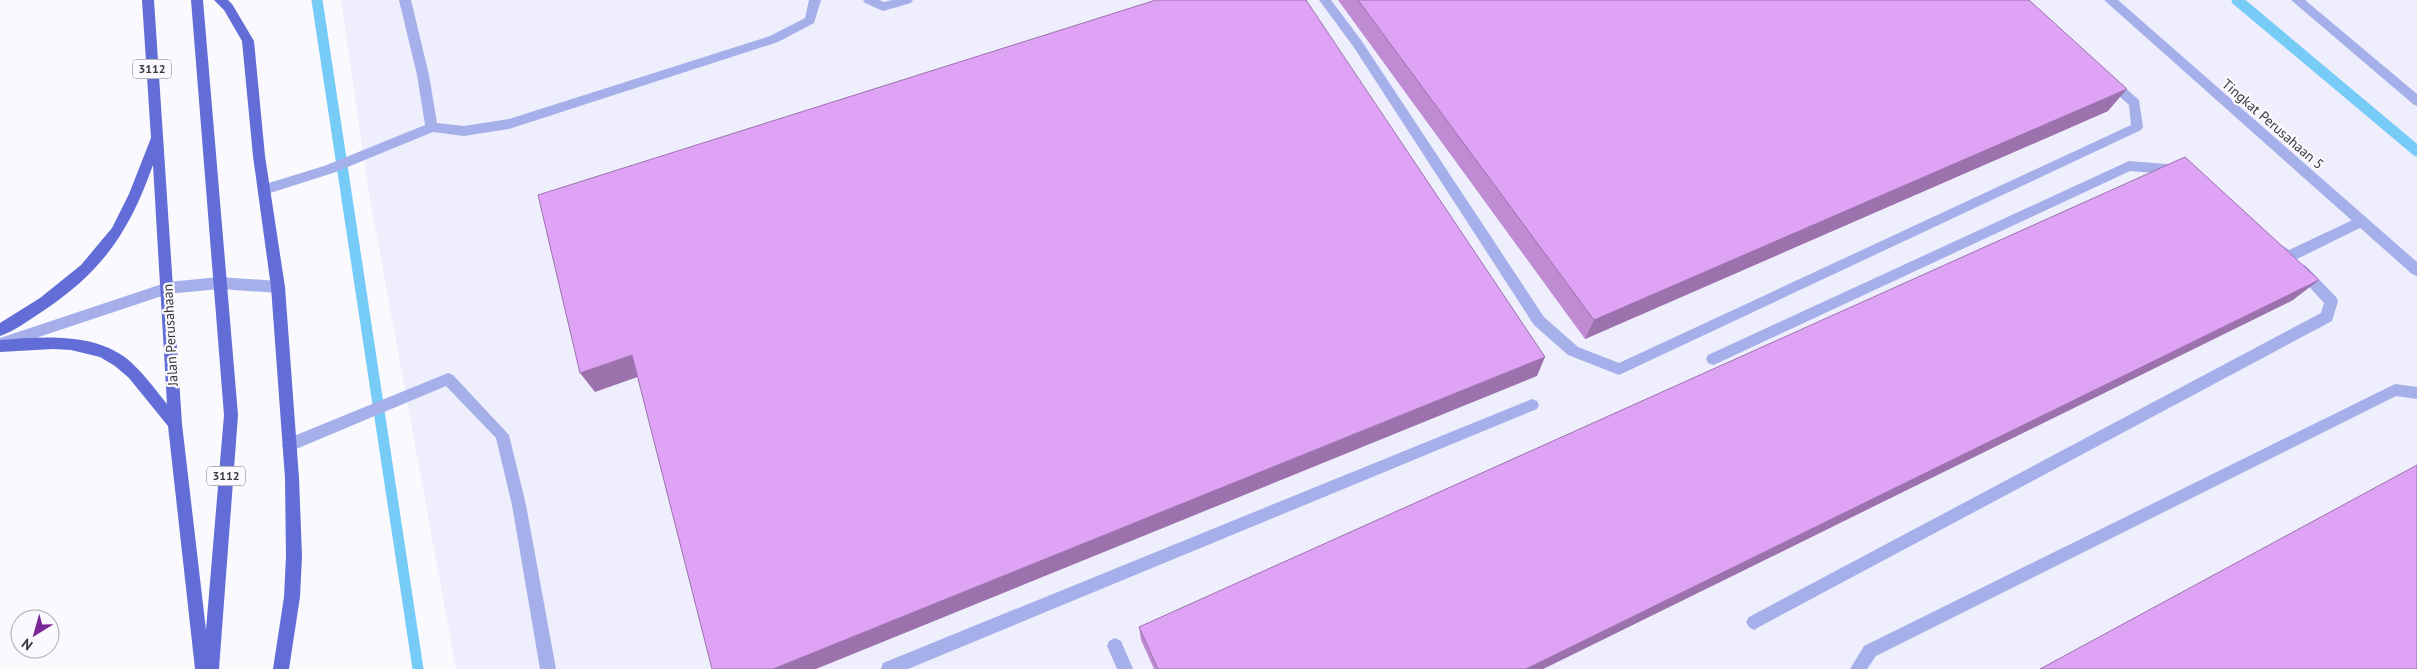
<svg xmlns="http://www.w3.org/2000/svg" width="2417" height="669" font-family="'PT Sans',sans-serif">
<rect width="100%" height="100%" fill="#f9f9fe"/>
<path fill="#efeefd" d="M341 0H2417V669H456L369 193Z"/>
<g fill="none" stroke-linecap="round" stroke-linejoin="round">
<path stroke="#77cbf7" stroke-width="11" d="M317 0 418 669
M2237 0 2417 151"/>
<path fill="#a5b0ea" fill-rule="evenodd" d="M399 0H411L429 75 437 123 464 126 509 119 770 36 805 18 809 0H821L814 23 778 42 509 129 464 136 433 132 333 173 264 195 259 194 258 190 259 186 324 166 425 125 417 75Z
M863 0H879L884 2 892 0H913L911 3 883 11 865 3Z
M1319 0H1331L1361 40 1544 317 1578 347 1619 363 2131 125 2129 105 2106 84 2104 81 2106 78H2114L2139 100 2143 127 2141 130 1619 375 1568 355 1534 325 1353 46Z
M2291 0H2305L2417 94V106L2413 104Z
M2129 161 2179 165 2185 170 2179 175 2130 171 1718 363 1713 365 1708 363 1706 359 1708 355Z
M2361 216 2366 217 2368 221 2366 225 2293 261H2283L2271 248 2273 244 2278 243 2289 250Z
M2301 264 2306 266 2336 297 2338 301 2332 321 1759 627 1754 630 1749 627 1746 622 1749 617 2321 313 2324 303 2294 270 2296 266Z
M448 373 453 375 509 435 526 505 556 669H540L512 505 496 438 446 386 289 452 284 450 282 445 284 440Z
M2395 384 2417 387V399L2396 396 1876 656 1867 669H1850L1864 646Z
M1532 399 1537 401 1539 405 1537 409 908 669H881L883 663Z
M1115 638 1121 641 1133 669H1117L1107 646 1109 641Z"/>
<path fill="#a5b0ea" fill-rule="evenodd" d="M2104 0H2118L2417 262V276L2412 274Z"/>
<path fill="#a5b0ea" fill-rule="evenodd" d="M219 277 278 281 283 283 285 287 283 291 278 293 219 289 168 294 0 350V338L168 282Z"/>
<path fill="#626dd7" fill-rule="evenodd" d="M142 0H154L182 424 206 630 224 415 191 0H203L238 415 219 669H195L168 426 129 378 115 366 100 357 71 350 53 349 0 352V340C41 337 91 332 126 358 142 371 154 388 167 404L153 165C129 232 103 271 43 311 29 320 15 331 0 336V323L40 298 81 265 112 228 129 194 151 138Z
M214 0H228L232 4 254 41 265 156 285 287 299 478 302 556 300 597 289 669H273L284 597 286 556 285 478 271 287 253 156 242 41 224 10Z"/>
</g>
<path fill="#bf8cd3" d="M1338 0H2029L2108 111 1585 339Z
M2293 300 1543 669H1154L1141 640 1139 627Z"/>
<path fill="#9b72ac" d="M2127 89 2108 111 1585 339 1594 320Z
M2319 280 2293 300 1543 669H1526Z
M632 355 646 374 595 392 580 373Z
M1545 357 1537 376 816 669H773Z"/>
<path fill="#dea3f5" stroke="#9b72ac" d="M1156 0H1306L1545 357 773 669H712L632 355 580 373 538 195Z
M1358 0H2029L2127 89 1594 320Z
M2185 157 2319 280 1526 669H1158L1139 627Z
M2417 465V669H2040Z"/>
<g text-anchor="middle" stroke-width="4.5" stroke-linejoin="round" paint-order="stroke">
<g fill="#f9f9fe" stroke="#737377" stroke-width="1">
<rect x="133" y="59.5" width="38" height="19" rx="4"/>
<rect x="207" y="466.5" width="38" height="19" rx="4"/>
</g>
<g font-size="12" font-weight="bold" fill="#3a3a3d">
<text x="152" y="73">3112</text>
<text x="226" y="480">3112</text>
</g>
<g font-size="14" fill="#3a3a3d" stroke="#f9f9fe">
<text transform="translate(2273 124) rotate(41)" y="5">Tingkat Perusahaan 5</text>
<text transform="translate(170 335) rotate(-93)" y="5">Jalan Perusahaan</text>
</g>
</g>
<g transform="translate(35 634) rotate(217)"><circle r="24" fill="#f9f9fe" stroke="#adadb1"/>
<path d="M0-4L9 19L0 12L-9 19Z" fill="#7b2695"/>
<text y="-8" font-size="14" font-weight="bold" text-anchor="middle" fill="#3a3a3d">N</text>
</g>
</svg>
